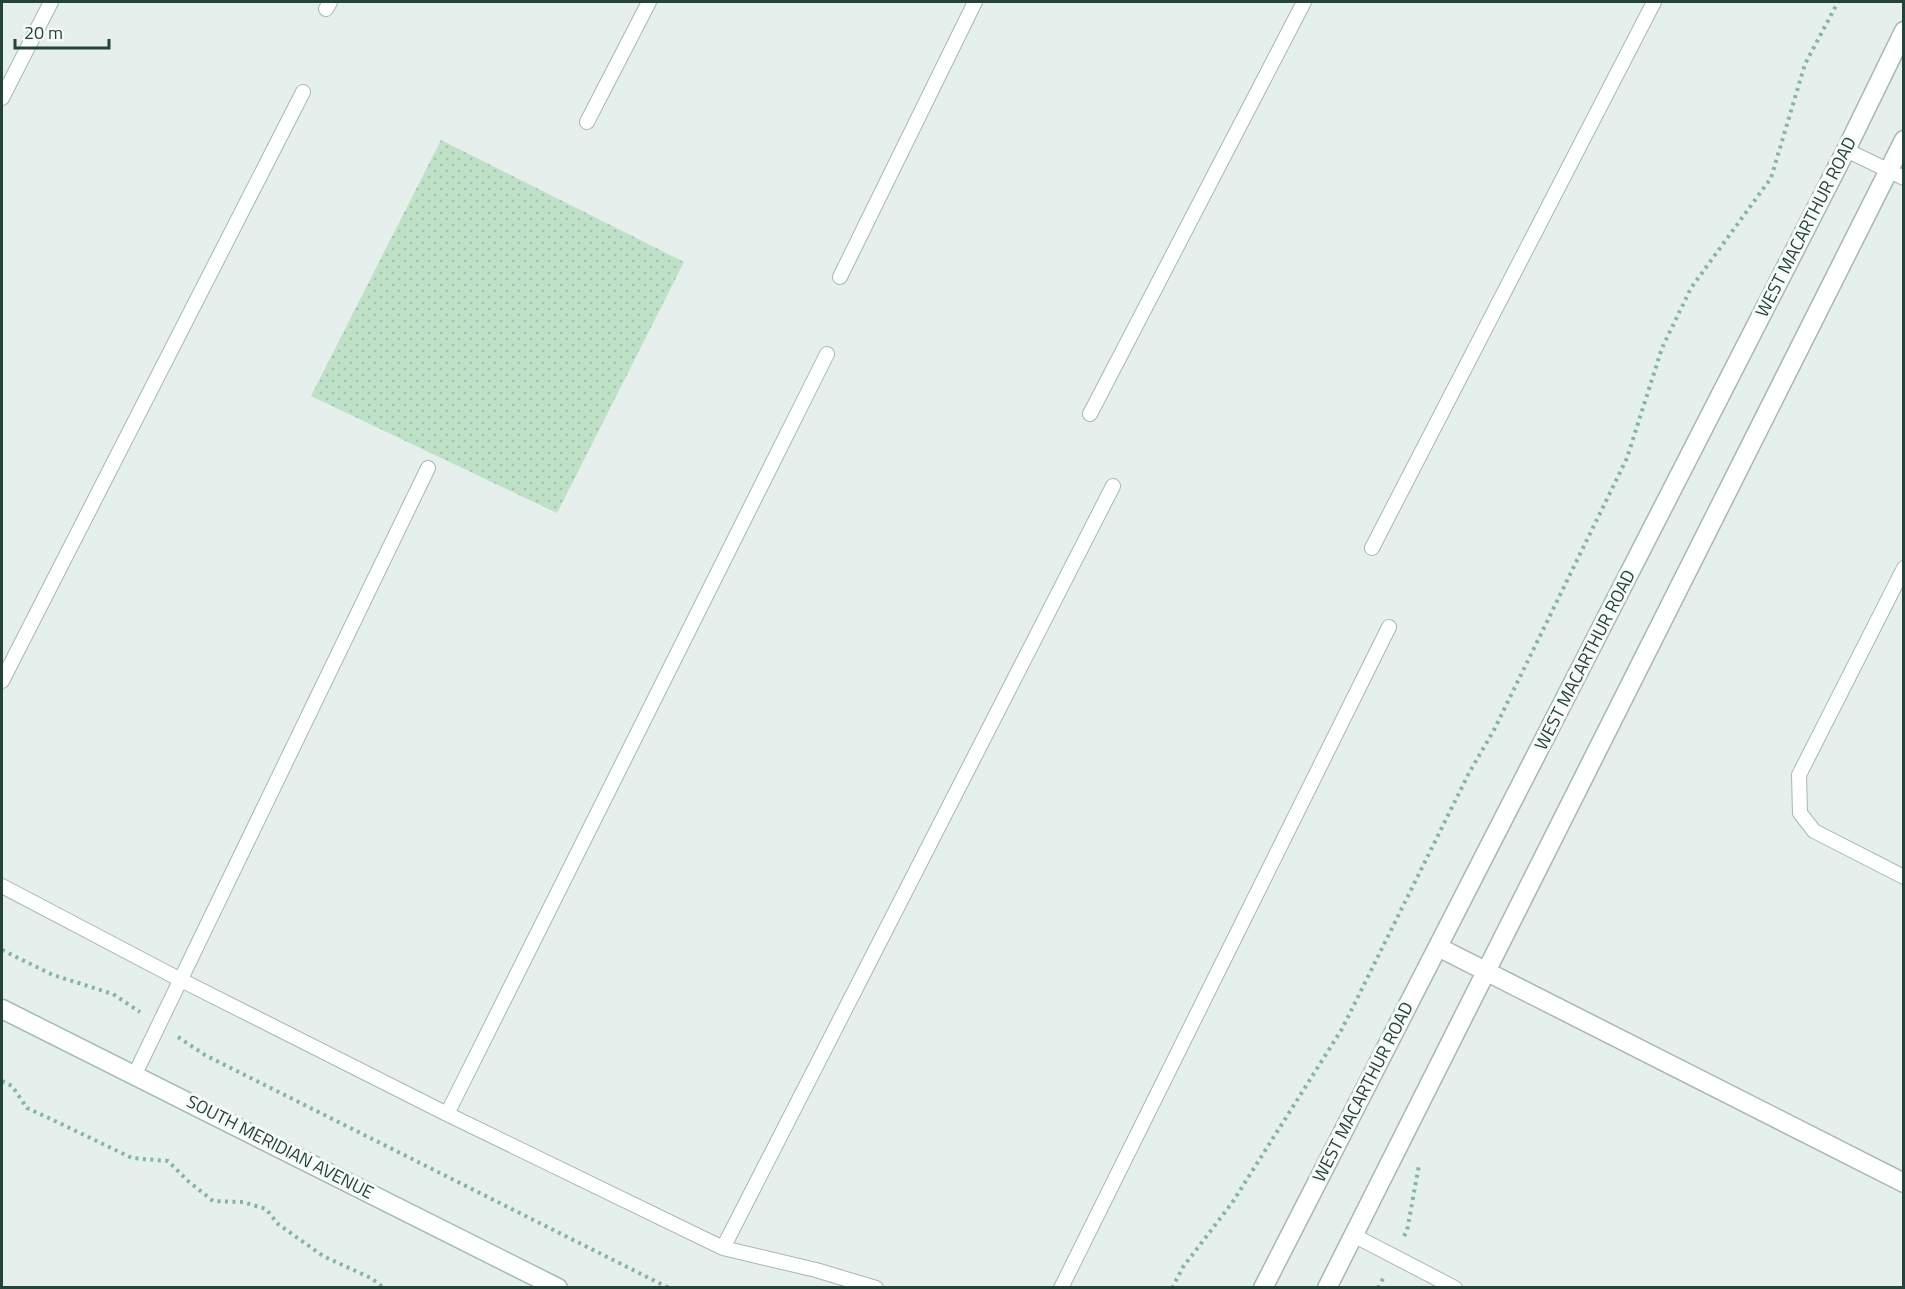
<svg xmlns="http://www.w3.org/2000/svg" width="1905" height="1289" font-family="'Titillium Web',sans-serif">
<defs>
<pattern id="grass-dots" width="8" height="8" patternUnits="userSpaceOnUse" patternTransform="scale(1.5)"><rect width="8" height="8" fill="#bee1c8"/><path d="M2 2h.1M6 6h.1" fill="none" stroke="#a3c2ad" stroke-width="1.8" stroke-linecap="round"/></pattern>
</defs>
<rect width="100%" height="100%" fill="#e5efeb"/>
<path fill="url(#grass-dots)" d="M441 140 684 262 557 513 311 396Z"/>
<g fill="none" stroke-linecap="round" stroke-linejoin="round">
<defs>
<path id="service" d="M326 9 330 2
M2 98 51 2
M587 122 649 2
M1846 150 1904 178
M840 277 975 2
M1090 414 1304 2
M1372 548 1654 2
M1904 568 1799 775 1800 813 1814 831 1904 877
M2 681 303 92
M2 886 179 979 447 1114 723 1248 816 1270 876 1288
M135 1074 428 468
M447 1114 827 354
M1353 1235 1455 1288
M723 1248 1113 486
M1061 1288 1389 627"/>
<path id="minor" d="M1438 947 1904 1183"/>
<path id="tertiary" d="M1263 1288 1846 150 1904 31
M1327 1288 1904 140"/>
<path id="secondary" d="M2 1009 558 1288"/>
</defs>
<use href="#service" stroke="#a7b8b3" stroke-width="16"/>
<use href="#minor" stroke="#a7b8b3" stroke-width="21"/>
<use href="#tertiary" stroke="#a7b8b3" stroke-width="21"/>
<use href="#secondary" stroke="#a3bcb3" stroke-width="21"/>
<path stroke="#84b4a6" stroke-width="4" stroke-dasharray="3 4.5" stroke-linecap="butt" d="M2 950 53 975 113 994 140 1012
M178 1037 205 1055 669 1288
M2 1081 12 1086 27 1108 51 1119 132 1158 168 1161 188 1181 213 1201 243 1202 266 1209 278 1224 323 1256 371 1278 384 1288
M1404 1236 1407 1231 1419 1165
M1172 1288 1183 1267 1232 1203 1342 1029 1469 773 1495 728 1627 458 1662 348 1691 288 1771 178 1805 64 1838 2
M1378 1288 1385 1275"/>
<use href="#service" stroke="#fff" stroke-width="14"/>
<use href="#minor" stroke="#fff" stroke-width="18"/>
<use href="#tertiary" stroke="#fff" stroke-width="18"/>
<use href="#secondary" stroke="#fff" stroke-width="18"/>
</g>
<g text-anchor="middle" stroke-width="6" stroke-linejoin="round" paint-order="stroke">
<g font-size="18" fill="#23433b" stroke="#f7fbf9">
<text transform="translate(1806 227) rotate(-63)" y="6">WEST MACARTHUR ROAD</text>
<text transform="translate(1585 660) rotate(-63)" y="6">WEST MACARTHUR ROAD</text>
<text transform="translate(1363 1092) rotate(-63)" y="6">WEST MACARTHUR ROAD</text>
<text transform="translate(280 1147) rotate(27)" y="6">SOUTH MERIDIAN AVENUE</text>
</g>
</g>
<rect width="1905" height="1289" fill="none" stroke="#23433b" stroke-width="6"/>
<path d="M15 39v9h94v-9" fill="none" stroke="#23433b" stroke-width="3"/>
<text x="24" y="39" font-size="18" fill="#23433b" stroke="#f7fbf9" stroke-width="4.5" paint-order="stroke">20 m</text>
</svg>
